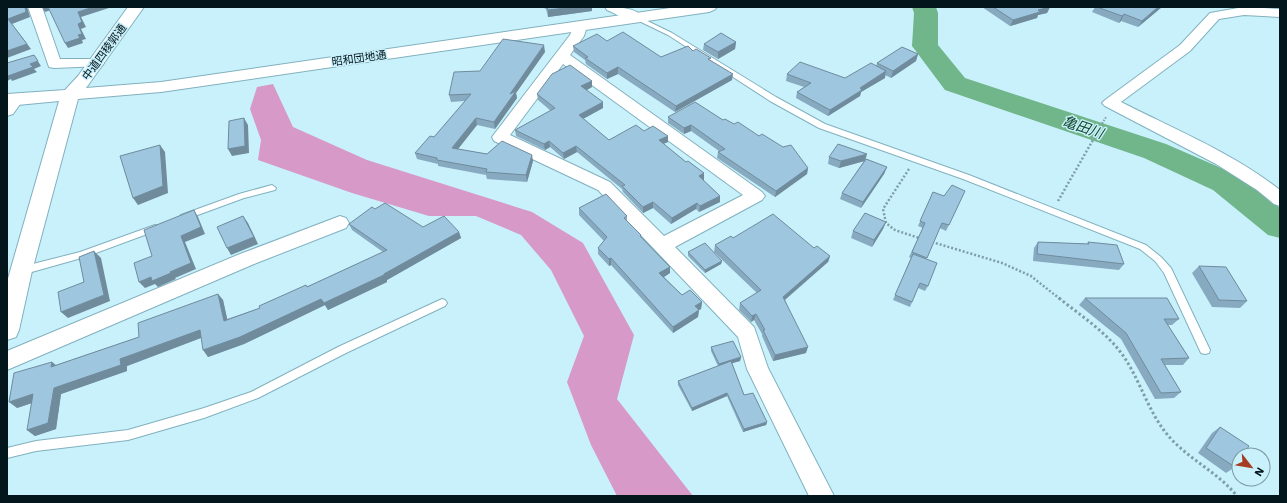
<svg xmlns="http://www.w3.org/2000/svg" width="1287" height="503" font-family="'Work Sans','Noto Sans JP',sans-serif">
<rect width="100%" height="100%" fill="#c9f1fc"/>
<path fill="#d799c8" d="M273 84 293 127 367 160 532 212 583 243 634 335 617 399 693 496H617L591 445 567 382 584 336 551 270 521 235 476 216H429L352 193 258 160 261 140 250 109 257 87Z"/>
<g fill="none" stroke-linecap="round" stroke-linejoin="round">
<path fill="#70b68a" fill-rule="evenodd" d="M912 7H936L938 13V45L965 78 1166 144 1235 174 1280 208V238L1268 235 1213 190 1144 158 945 90 912 46 914 13Z"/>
<defs>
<path id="lane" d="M637 16 672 33 776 97 825 124 969 175 1146 245 1161 257 1171 268 1210 350 1209 353 1205 354 1201 353 1164 273 1155 261 1140 249 963 179 819 128 770 101 668 35 635 19 634 18Z
M272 185 276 188 275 190 244 198 184 220 180 217 181 215 239 194Z
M155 225 158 226 159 228 158 230 85 257 21 275 18 274 16 271 18 268 21 267 80 252Z
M442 299 445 300 447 303 445 306 346 353 258 398 204 418 128 440 36 451 7 458V448L36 441 128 430 204 408 251 392 338 347Z"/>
<path id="street" d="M28 7H42L60 59H97L102 60 104 63 102 66 54 68 49 67Z
M605 7C617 7 636 7 644 18L642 21C631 24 617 14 607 10Z
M1244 7 1280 9V17L1244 15 1219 19 1190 51 1121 102C1174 129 1233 153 1280 190V206L1274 204 1257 190 1216 164 1105 106 1102 103 1105 100 1180 45 1210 13Z
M580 22 585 23 587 26 584 36 570 55 762 192 765 196 762 200 675 247 754 327 768 368 834 496H809L747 369 738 337 598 190 494 141 492 137 570 35 575 23ZM563 64 743 195 664 236 610 182 510 135Z
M15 95 20 97 23 100 13 114 7 116C7 107 4 98 15 95Z
M340 216 346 218 349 223 346 228 254 264 7 370V351L240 254Z"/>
<path id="secondary" d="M128 7H144L86 88 161 82 677 7H717L714 10 709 12 161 92 78 99 32 271 19 330 16 337 7 340V282L59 101 7 106V94L65 90 78 76Z"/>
</defs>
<use href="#lane" stroke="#80b1be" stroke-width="2"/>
<use href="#street" stroke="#80b1be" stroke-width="2"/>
<use href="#secondary" stroke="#80b1be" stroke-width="2"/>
<path stroke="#7e9ea7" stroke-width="2" stroke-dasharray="1.5 1.5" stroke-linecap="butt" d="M1096 134 1106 117"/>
<path stroke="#7e9ea7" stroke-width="2.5" stroke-dasharray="2 2" stroke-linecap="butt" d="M909 169 883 209 886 223 895 230 922 239
M1058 201 1097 133
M932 242 1002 263 1031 276 1060 299"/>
<path stroke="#7e9ea7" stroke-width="3" stroke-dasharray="2.5 2.5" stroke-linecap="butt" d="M1059 298C1081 316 1108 333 1124 357 1139 379 1147 407 1163 429 1183 457 1216 470 1237 496"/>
<use href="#lane" fill="#fff" fill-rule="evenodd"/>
<use href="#street" fill="#fff" fill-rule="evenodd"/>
<use href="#secondary" fill="#fff" fill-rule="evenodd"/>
</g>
<path fill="#88aac0" d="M542 7H592V11L548 17 546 9Z
M982 7H1050L1047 13 1038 15 1037 18 1010 26Z
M1095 7H1162L1138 27 1121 21 1119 23 1092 12Z
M607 41 661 57 693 51 710 60 732 80 675 112 618 74 607 79 586 64 585 60 574 52 573 46Z
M736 42 735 49 718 59 703 50 704 44Z
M545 52 516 93 517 98 495 129 477 125 458 149 487 154 533 161 527 182 487 179 486 175 438 166V164L417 159 415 153 434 137 465 101 451 102 449 95 480 71Z
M918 54 916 61 891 78 885 75V78L861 92 860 96 828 116 796 98 797 92 804 87 786 81 787 74 845 78 876 66 877 63Z
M592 81V87L586 90 603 108 583 119 609 140 644 131 668 142 663 144 686 162 704 173 703 180 720 196V202L699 212 696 209 671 224 653 208 643 213 623 192 622 189 577 152 564 159 550 147 545 150 516 136 515 130 551 111 538 100 537 94Z
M668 117 723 120 759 136 808 168 807 174 775 197 717 158 718 152 719 151 691 131 684 134 668 123Z
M829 157 865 160 887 167 884 174 861 208 840 199 842 193 864 161 839 168 828 164Z
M965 191 946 231 940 228 926 259 928 286 925 291 918 288 910 307 893 300 911 258 909 257 923 228 918 226 933 192 944 196Z
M579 208 627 216V221L641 235V237L670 267V273L664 277 682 295 702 302 701 309 699 310 698 317 673 333 611 265 609 266 598 254V248L604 241 579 215Z
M375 209 423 227 459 232 461 238 387 280V282L328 310 325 305 244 344 208 357 201 338 127 366V371L61 394 56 429 35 436 27 430 32 403 17 408 52 362 56 365 139 337 218 294 223 300 227 319 260 308 383 252 352 230 349 224Z
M886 222 883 229 872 247 851 238 853 231Z
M733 238 814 248 830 256 828 262 785 300 806 353 773 361 762 336V334L754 320 751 322 739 310 740 303 757 293 714 252 715 245Z
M1038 242 1087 244 1088 242 1124 264 1119 270 1033 261 1034 248Z
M688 252 722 261 721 264 705 273 688 256Z
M1199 266 1247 301 1240 308 1212 307 1192 273Z
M1085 298 1179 319 1172 325H1168L1189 358 1183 365H1165L1181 392 1174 398 1155 399 1121 339 1079 305Z
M711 347 741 357 740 361 732 363 744 395 767 422 766 425 743 432 727 396 692 411 678 385V381L718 366 711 351Z
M1220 427 1235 467 1226 473 1198 453 1212 433Z"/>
<path fill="#6f8b9c" d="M25 7H27L30 17 12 24 31 49 7 58 8 19Z
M42 7H49L51 10 45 12Z
M93 7H109V8L81 17 86 27 81 29 86 39 82 40 83 43 68 48 65 43 78 35V12Z
M575 7H592V11L548 17V10Z
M1050 7 1047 13 1038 15 1037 18 1010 26 1013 20 1038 10Z
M1158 7H1162L1138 27 1142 21Z
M1124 14 1121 21 1119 23 1122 16Z
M736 42 735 49 718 59V52Z
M544 45 545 52 516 93 517 98 495 129 494 122 510 94Z
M918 54 916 61 891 78 893 71Z
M34 55 41 66 34 69 37 72 12 81 11 79 7 81V74L30 64Z
M618 67V74L607 79V73Z
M886 71 885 78 861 92 860 96 828 116 830 110 860 88Z
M733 74 732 80 675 112 676 106Z
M592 81V87L582 93 581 86Z
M603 102V108L579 121V115Z
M244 118 248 125 249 153 232 156 228 149Z
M476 118 477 125 454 154 452 148Z
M691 125V131L684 134V128Z
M668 136V142L658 146 659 140Z
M549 141 550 147 545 150 544 144Z
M160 145 165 152 168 193 138 205 133 198Z
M576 146 577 152 564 159 563 153Z
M867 154 865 161 839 168 841 161Z
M532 155 533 161 527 182 526 175Z
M887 167 884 174 861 208 863 202Z
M808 168 807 174 775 197 776 191Z
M704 173V180L699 182V176Z
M720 196V202L699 212 700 206Z
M653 202V208L643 213V207Z
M697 203 696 209 671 224 672 218Z
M194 210 198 217 205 234 185 242 196 269 175 278 176 279 158 287 155 284 145 288 139 282 151 277 170 272 181 236Z
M243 216 248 223 258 244 231 255 227 248Z
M886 222 883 229 872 247 874 240Z
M459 232 461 238 387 280V282L328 310 325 305 244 344 208 357 203 350 321 299 384 274Z
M94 251 101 258 110 301 68 318 61 312 104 295Z
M830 256 828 262 781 303 783 297Z
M611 258V265L609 266V259Z
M722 261 721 264 705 273V270Z
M670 267V273L659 280V273Z
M218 294 223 300 229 327 224 321Z
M702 302 701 309 694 313 695 306Z
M699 310 698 317 673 333V327Z
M756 314 754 320 751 322 752 316Z
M200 330 206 336 127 366V371L61 394 56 429 35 436 27 430 54 388 120 359Z
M808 347 806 353 773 361 775 355Z
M741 357 740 361 719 367V364Z
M52 362 59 368 51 367Z
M727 393V396L692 411V408Z
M33 394 41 400 17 408 9 402Z
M767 422 766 425 743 432 744 429Z"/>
<path fill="#9ec6df" stroke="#6f8b9c" d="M7 7H25L26 12 8 19 27 44 7 51Z
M48 7H93L78 12 82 22 78 24 82 34 78 35 80 38 65 43Z
M547 7H575L548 10Z
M993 7H1050L1038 10 1040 12 1013 20Z
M1097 7H1158L1142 21 1124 14 1122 16Z
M623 32 661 57 688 46 693 51 696 49 711 58 708 59 733 74 676 106 618 67 607 73 585 58 588 57 573 46 597 34 607 41Z
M721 33 736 42 718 52 704 44Z
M503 39 544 45 510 94 516 91 494 122 476 118 452 148 487 154 502 141 532 155 526 175 486 172 487 169 437 160V158L415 153 430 136 434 137 471 94 449 95 454 72 480 71Z
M902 47 918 54 893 71 877 63Z
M34 55 38 61 30 64 33 67 8 76 7 74V63Z
M800 62 845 78 871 63 886 71 860 88 862 90 830 110 797 92 811 83 787 74Z
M570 65 592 81 581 86 603 102 579 115 609 140 636 125 644 131 653 126 668 136 659 140 686 162 688 161 704 173 699 176 720 196 700 206 697 203 672 218 653 202 643 207 622 186 625 185 576 146 563 153 549 141 544 144 515 130 555 108 537 94 552 74Z
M695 102 723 120 725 119 734 124 738 122 759 136 762 134 783 147 791 145 808 168 776 191 718 152 725 149 691 125 684 128 668 117Z
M244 118 245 146 228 149 229 121Z
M838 144 867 154 841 161 829 157Z
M160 145 163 186 133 198 120 156Z
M866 159 887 167 863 202 842 193Z
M952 185 965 191 949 225 942 223 927 258 912 252 925 223 920 221 933 192 944 196Z
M606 194 627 216 624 218 641 235 640 236 670 267 659 273 682 295 690 290 702 302 695 306 699 310 673 327 611 258 609 259 598 248 607 237 579 208Z
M385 203 423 227 444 216 459 232 384 274V275L324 303 321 299 240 337 203 350 200 330 120 359 121 365 54 388 48 423 27 430 33 394 9 402 14 373 52 362 51 367 139 337 138 323 218 294 224 321 260 308 259 306 306 285 307 287 387 250 349 224 372 207 375 209Z
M194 210 201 227 181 236 191 263 170 272 171 273 152 281 151 277 139 282 134 263 152 256 144 230Z
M865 213 886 222 874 240 853 231Z
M773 214 814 248 817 246 830 256 783 297 808 347 775 355 763 330H765L756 314 752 316 740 303 761 290 715 245 731 236 733 238Z
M243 216 254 237 227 248 217 227Z
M1038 242 1089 244 1088 242 1117 245 1124 264 1037 254Z
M705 243 722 261 705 270 688 252Z
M94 251 104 295 61 312 58 292 84 282 79 257Z
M913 254 937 263 928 286 920 283 912 302 895 295Z
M1199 266 1226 267 1247 301 1219 300Z
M1085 298H1167L1179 319H1164L1189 358 1161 359 1181 392 1161 393 1126 333Z
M733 341 741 357 719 364 711 347Z
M731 361 744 395 753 393 767 422 744 429 727 393 692 408 678 381Z
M1220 427 1249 446 1243 455H1239V461L1235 467 1206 448Z"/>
<g text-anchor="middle" stroke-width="3" stroke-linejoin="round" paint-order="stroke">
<g font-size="11" fill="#03161b" stroke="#c9f1fc">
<text transform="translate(104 52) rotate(-54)" y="4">中道四稜郭通</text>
<text transform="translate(359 58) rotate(-8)" y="4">昭和団地通</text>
</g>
<g font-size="14" font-style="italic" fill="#11482a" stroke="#c9f1fc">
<text transform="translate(1083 127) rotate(19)" y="5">亀田川</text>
</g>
</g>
<rect width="1287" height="503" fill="none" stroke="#03161b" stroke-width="16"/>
<g transform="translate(1251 467) rotate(121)"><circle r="19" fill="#c9f1fc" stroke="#7a99a2"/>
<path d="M0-3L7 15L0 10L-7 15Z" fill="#a63d22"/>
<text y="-6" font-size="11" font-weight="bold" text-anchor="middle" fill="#03161b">N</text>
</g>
</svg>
